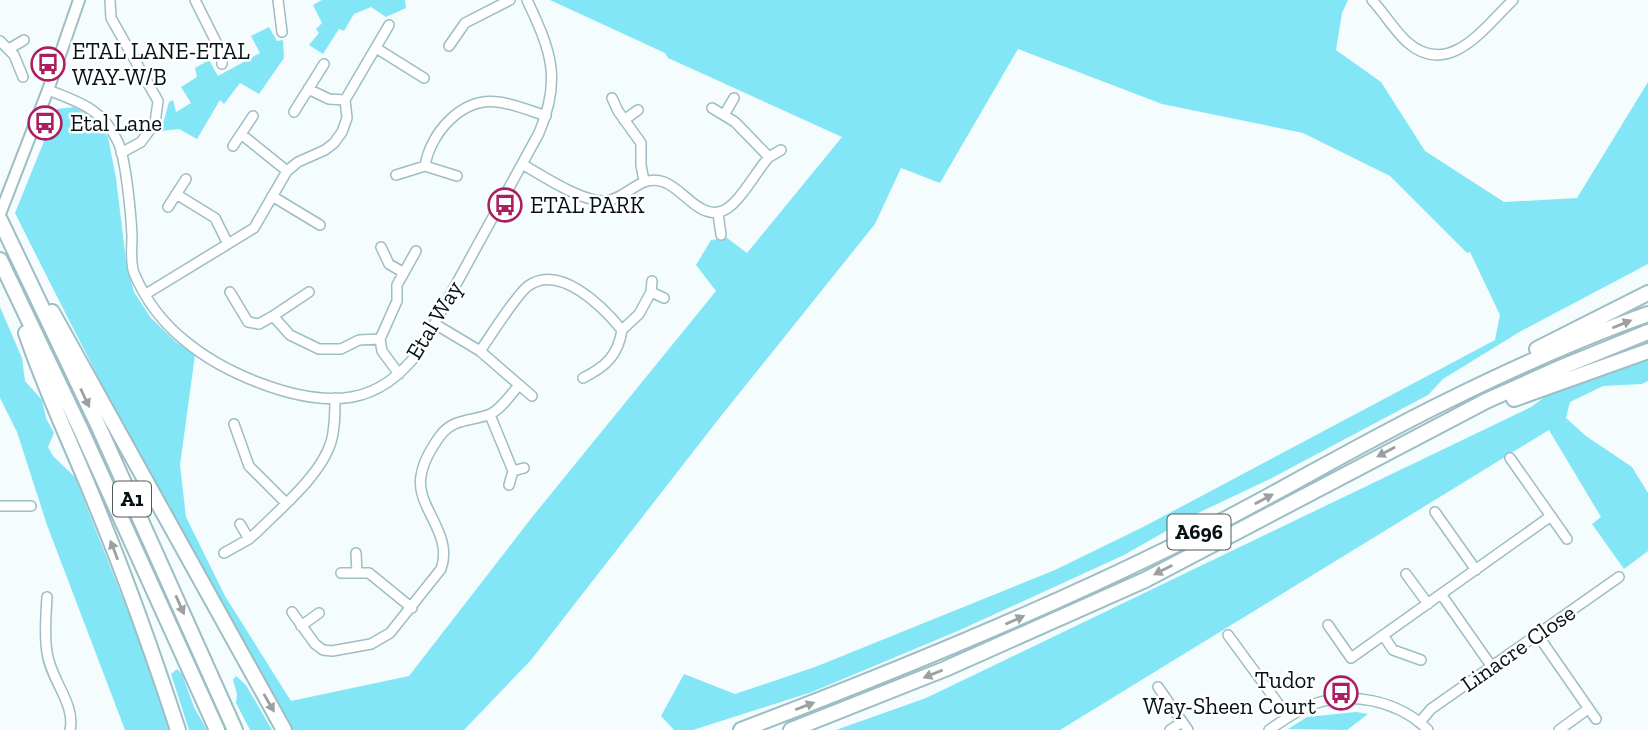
<svg xmlns="http://www.w3.org/2000/svg" width="1648" height="730" font-family="'Zilla Slab',serif">
<rect width="100%" height="100%" fill="#f5fcfd"/>
<path fill="#82e6f6" d="M322 0H405L406 8 386 17 371 7 354 14 344 31 339 29 323 54 309 45 319 33 316 29 322 23 313 5Z
M550 0H1348L1342 13 1336 50 1381 82 1425 151 1504 202 1577 198 1648 82V264L1521 331 1443 379 1428 395 1270 479 1198 513 1124 555 960 630 812 692 693 730H674L661 716 684 674 735 694 815 667 1055 570 1145 526 1495 340 1500 315 1470 252 1467 253 1390 176 1303 133 1162 104 1018 49 940 183 901 168 875 224 721 416 531 660 464 730H292C193 561 102 388 15 213L57 109 74 107 94 118 108 137 116 178 126 261 134 292 151 318 176 342 195 355 180 465 186 517 225 596 291 701 409 676 533 516 716 291 696 265 711 240 727 238 747 253 842 137 668 58 665 53Z
M269 27 277 41 283 40 284 58 259 94 240 83 224 104 220 100 197 139 179 129 161 131 169 102 173 100 176 112 191 103 181 87 197 77 195 68 209 60 218 76 260 53 251 36Z
M0 307 22 358 25 381 42 400 46 418 54 433 48 447 53 456 75 477 139 640 170 730H125L47 525 17 432 0 398Z
M1648 360V381L1642 384 1603 386 1570 402 1566 418 1586 436 1632 467 1648 493V551L1624 569 1592 524 1601 517 1549 430 1060 730H836L926 698 1531 407 1546 396Z
M177 669 182 674 194 707 207 730H189L171 674Z
M236 676 246 685 272 730H250L236 703 237 694 233 680Z
M1356 712 1368 714 1347 730 1288 729 1307 717Z"/>
<g fill="none" stroke-linecap="round" stroke-linejoin="round">
<defs>
<path id="minor" d="M110 0 111 18 158 101 155 123 141 142 121 153
M195 0 222 54V64
M278 0 282 32
M1372 0C1384 13 1394 30 1407 42 1449 79 1484 28 1513 0
M0 41 14 55 23 77
M449 46 465 23 510 0
M376 48 424 78
M9 49 24 40
M308 89 329 99 345 100
M48 90C79 102 103 109 118 142 126 159 131 215 132 236 132 247 130 262 134 273 145 299 163 323 184 340 223 373 300 406 352 397 381 392 403 373 420 350L539 133C562 79 551 51 527 0
M612 98 618 111 641 143V165L644 181
M294 112 324 64
M724 115 734 98
M624 120 638 110
M241 134 287 171
M233 146 253 116
M769 157 781 150
M522 164C543 176 582 202 605 201 628 199 640 173 664 182 683 189 697 216 719 212 737 209 756 171 769 157L735 122 712 108
M396 175 425 166
M457 176 425 166C430 134 461 97 498 102 514 104 531 111 546 116
M176 194 215 218 228 244
M272 196 320 225
M168 207 186 179
M718 213 721 235
M381 247 389 264 404 273
M652 281 651 292 664 298
M230 292 248 322 259 324 273 316 290 335 319 349H341L359 340 380 339 382 351 399 374
M146 294 254 228 287 171 298 162 325 150 334 143 342 132 347 118 345 100 389 25
M273 316 309 292
M435 324 480 351 532 396
M622 330 639 314 651 292
M380 339 397 301V285L416 251
M480 351C490 337 516 295 528 286 560 263 603 307 622 330 618 356 605 367 583 378
M490 415 513 471
M234 424 249 466 286 503
M1510 458 1567 539
M509 485 513 471 524 468
M0 506H31
M1435 512 1476 570
M240 524 249 539
M224 553 249 539 257 532C281 508 321 475 331 442 335 428 335 413 335 398
M356 553 357 573
M341 573H369L412 608
M1406 574 1428 604
M1441 594 1492 667
M47 597C46 615 44 635 47 652 50 679 76 704 70 730
M292 612 315 644 323 650 332 651 371 644 390 633 441 569C454 533 415 507 421 476 423 462 432 447 440 436 452 419 470 421 488 415 500 411 511 394 519 385
M1328 625 1351 658 1551 516
M301 626 319 613
M1537 634 1596 719
M1228 635 1288 717
M1383 635 1393 650 1421 660
M1158 687 1188 730
M1420 722 1431 709 1619 577
M1170 730 1182 722
M1269 730C1282 721 1296 711 1311 705 1350 690 1399 701 1428 730
M1559 730 1588 709"/>
<path id="tertiary" d="M0 214 48 90 79 0"/>
<path id="trunk" d="M0 220 98 425 235 730
M0 260 81 430 217 730
M52 312 284 730
M26 333C47 395 76 454 100 515 129 586 154 657 178 730
M1537 349 1648 293
M1514 399 1648 351
M741 730C886 675 1029 617 1169 548 1264 502 1354 446 1449 400 1514 368 1580 338 1648 314
M791 730 945 669 1145 580 1486 401 1562 367 1648 332"/>
</defs>
<use href="#minor" stroke="#9cbec4" stroke-width="12"/>
<use href="#tertiary" stroke="#9cbec4" stroke-width="14"/>
<use href="#trunk" stroke="#9cbec4" stroke-width="18"/>
<use href="#minor" stroke="#fff" stroke-width="9"/>
<use href="#tertiary" stroke="#fff" stroke-width="10"/>
<use href="#trunk" stroke="#fff" stroke-width="14"/>
</g>
<defs><path id="oneway-solid" d="M-6-.8H1V-3.2L6.5 0L1 3.2V.8H-6Z" transform="scale(1.75)"/></defs>
<g fill="#9ba0a1">
<use href="#oneway-solid" transform="translate(1622 324) rotate(-22)"/>
<use href="#oneway-solid" transform="translate(85 398) rotate(65)"/>
<use href="#oneway-solid" transform="translate(1386 452) rotate(152)"/>
<use href="#oneway-solid" transform="translate(1264 499) rotate(-28)"/>
<use href="#oneway-solid" transform="translate(114 550) rotate(-111)"/>
<use href="#oneway-solid" transform="translate(1163 570) rotate(153)"/>
<use href="#oneway-solid" transform="translate(180 605) rotate(66)"/>
<use href="#oneway-solid" transform="translate(1015 620) rotate(-24)"/>
<use href="#oneway-solid" transform="translate(933 674) rotate(158)"/>
<use href="#oneway-solid" transform="translate(269 703) rotate(60)"/>
<use href="#oneway-solid" transform="translate(805 706) rotate(-21)"/>
</g>
<defs>
<symbol id="bus-ring" viewBox="-11 -11 22 22"><circle r="9.5" fill="#fff" stroke="#ab1f60" stroke-width="1.5"/><path d="M-5-6H5V4H4V6H2V4H-2V6H-4V4H-5ZM-3.5-4V0h7V-4ZM-3.5 1.2v1.5H-2V1.2ZM2 1.2v1.5H3.5V1.2Z" fill="#ab1f60"/></symbol>
</defs>
<g fill-rule="evenodd">
<use href="#bus-ring" x="29" y="45" width="38" height="38"/>
<use href="#bus-ring" x="26" y="104" width="38" height="38"/>
<use href="#bus-ring" x="486" y="186" width="38" height="38"/>
<use href="#bus-ring" x="1322" y="674" width="38" height="38"/>
</g>
<g text-anchor="middle" stroke-width="5" stroke-linejoin="round" paint-order="stroke">
<g fill="#fff" stroke="#50585a" stroke-width="2">
<rect x="113" y="481.5" width="38" height="35" rx="5"/>
<rect x="1167.5" y="514.5" width="63" height="35" rx="5"/>
</g>
<g font-size="21" font-weight="bold" fill="#051113">
<text x="132" y="506">A1</text>
<text x="1199" y="539">A696</text>
</g>
<g font-size="23" fill="#051113" stroke="#fff" text-anchor="start">
<text x="72" y="59">ETAL LANE-ETAL<tspan x="72" dy="26">WAY-W/B</tspan></text>
<text x="70" y="131">Etal Lane</text>
<text x="530" y="213">ETAL PARK</text>
<text x="1316" y="688" text-anchor="end">Tudor<tspan x="1316" dy="26">Way-Sheen Court</tspan></text>
</g>
<g font-size="23" fill="#051113" stroke="#fff">
<text transform="translate(434 320) rotate(-59)" y="8">Etal Way</text>
<text transform="translate(1518 648) rotate(-35)" y="8">Linacre Close</text>
</g>
</g>
</svg>
